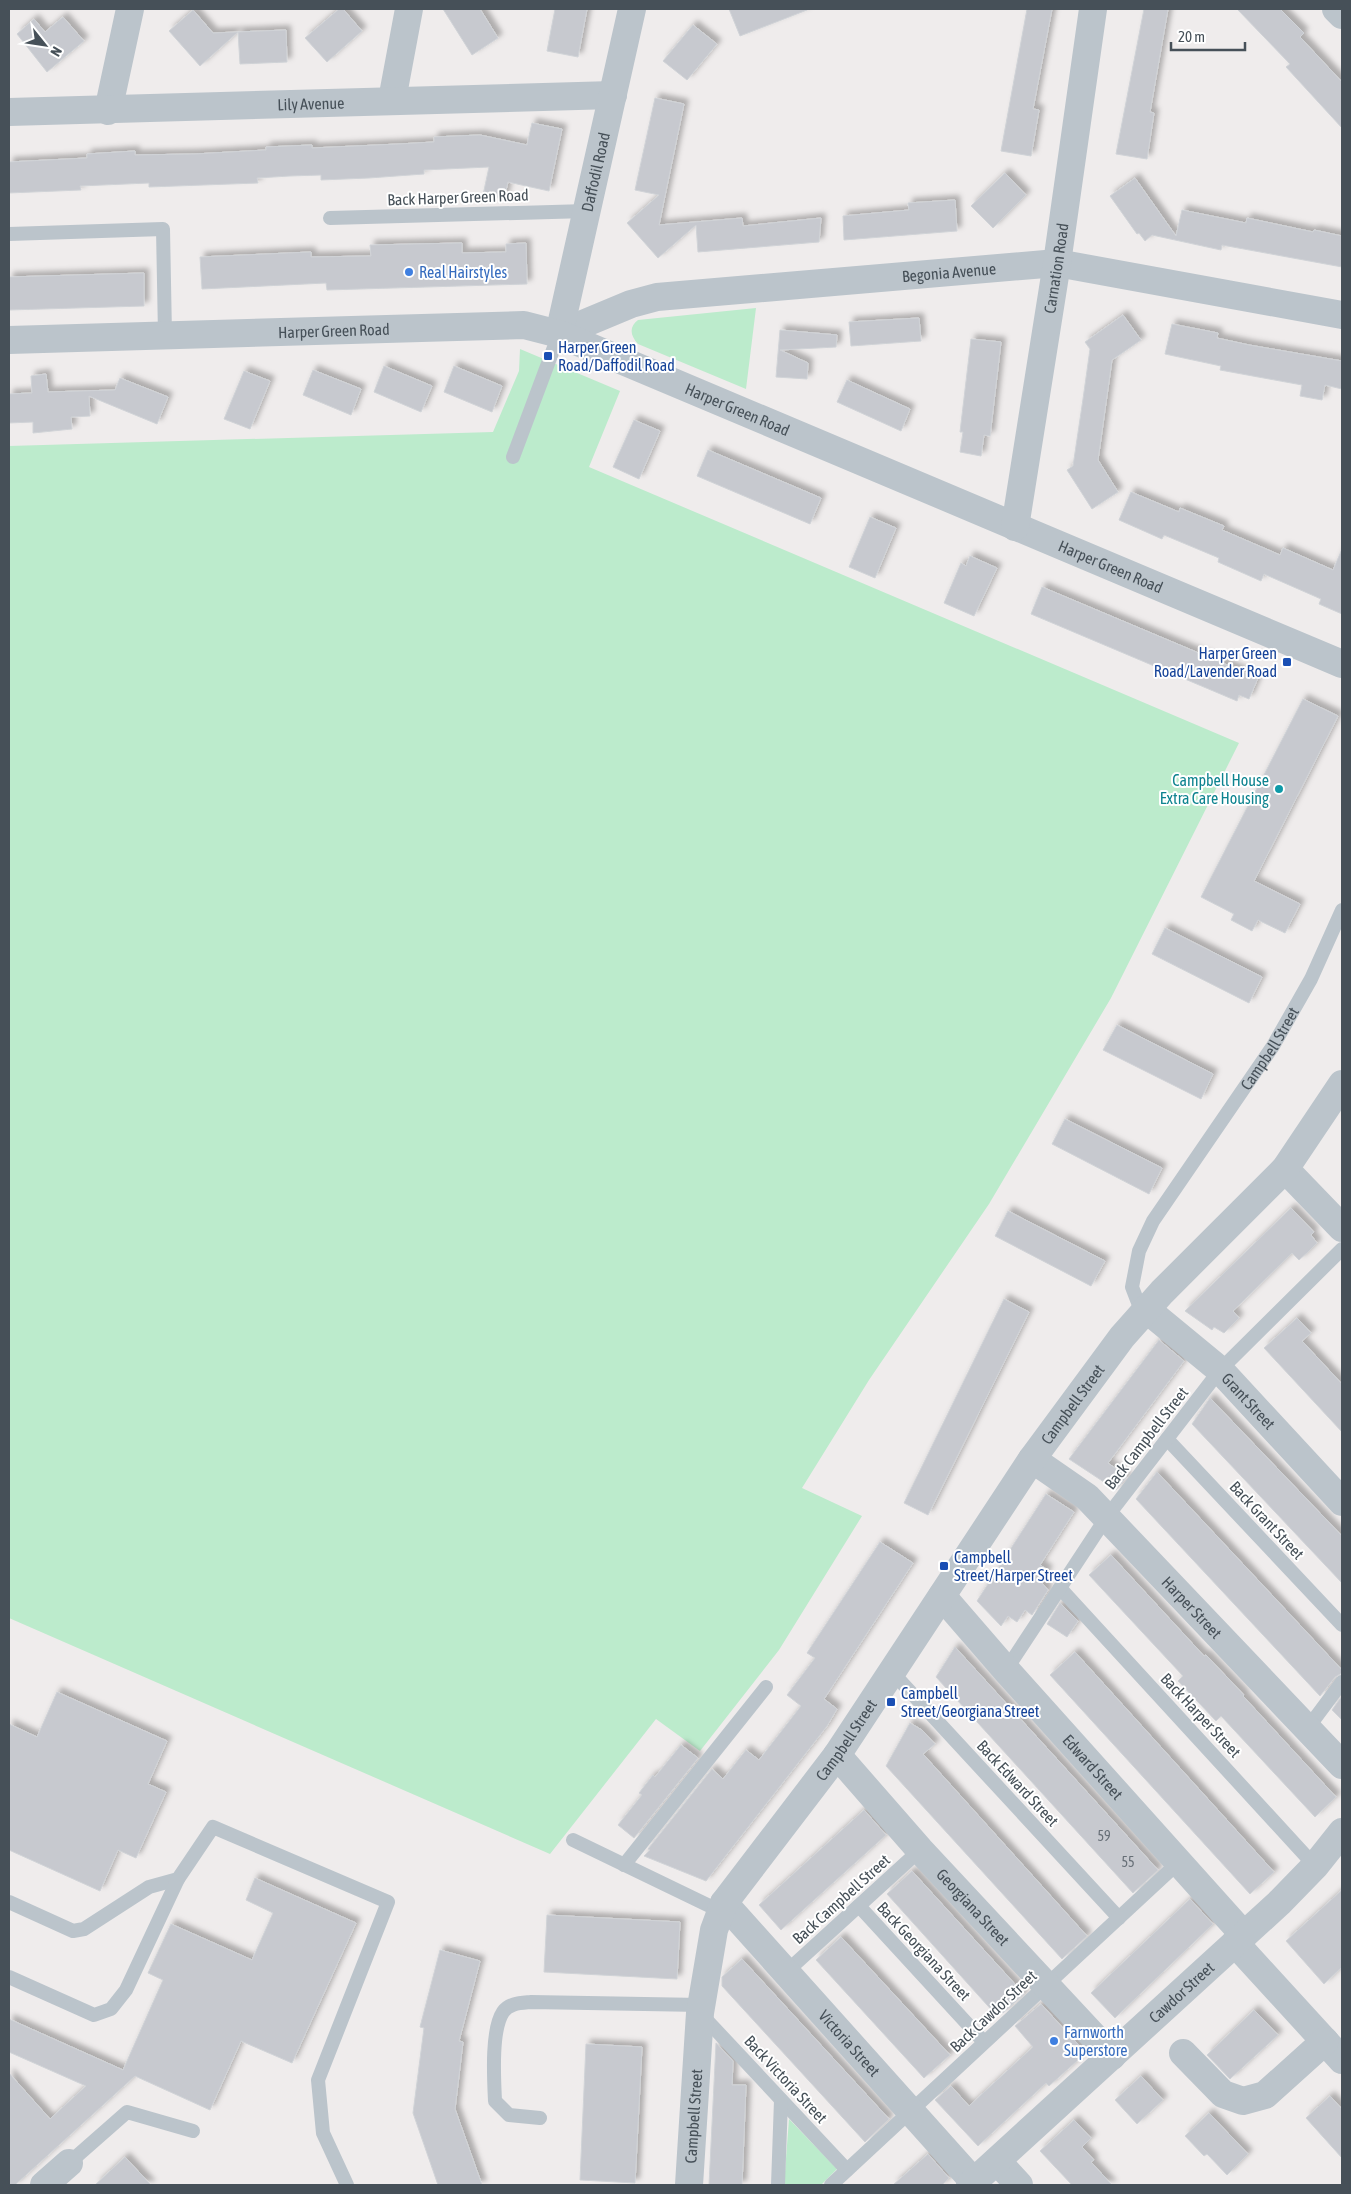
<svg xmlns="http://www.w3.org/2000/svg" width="1351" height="2194" font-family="'Asap Condensed',sans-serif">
<defs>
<filter id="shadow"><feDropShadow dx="4.5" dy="-4.5" stdDeviation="2.5" flood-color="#0004"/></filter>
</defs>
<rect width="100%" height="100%" fill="#efecec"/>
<path fill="#bcebcc" d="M756 308 746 389 638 344C630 335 629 327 638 320Z
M520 349 620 391 589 467 1239 743 1111 998 989 1204 869 1380 802 1488 862 1516 779 1650 700 1751 656 1719 550 1854 9 1618V446L493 432 519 371Z
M789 2119 837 2169 821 2185H784Z"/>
<path fill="#c7c9cf" stroke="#d0d3d7" filter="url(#shadow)" d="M339 9H343L362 31 327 62 305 38Z
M443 9H480L498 38 472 55Z
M555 9H587L578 57 547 51Z
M729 9H806L807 10 740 36Z
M1027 9H1052L1033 109 1039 110 1031 156 1001 151Z
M1144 9H1168L1150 112 1154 113 1147 159 1116 154Z
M1237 9H1280L1304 33 1300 37 1342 82V128L1286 67 1290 64Z
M193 10 213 33 286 30 287 62 240 64 238 32 200 66 169 31Z
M63 17 84 41 47 72 17 34 34 19 45 32Z
M693 25 717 44 687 80 663 61Z
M655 98 684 104 659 225 742 218 743 226 821 218 819 242 698 252 696 225 658 258 627 223 659 195 635 190Z
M532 123 562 129 549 191 508 182 504 199 483 195 489 167 424 170V174L369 178 321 180V175L290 176 257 178 258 183 149 187V183L80 186 81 190 9 193V162L87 158V154L135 151V155L195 154 266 150V147L312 145V148L399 144 434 142V137L480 135 527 145Z
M1005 173 1026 195 993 228 971 206Z
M1135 178 1176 236 1182 210 1246 223 1247 218 1313 232 1314 230 1342 236V267L1222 245 1221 250 1152 235 1145 241 1139 233 1137 234 1110 196Z
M955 200 957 231 844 240 843 216 909 210 908 203Z
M462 243V253L506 252V244L526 243 527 284 327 290 326 283 202 289 200 257 311 252V257L371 256 370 245Z
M144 273V306L9 310V277Z
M1123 315 1141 340 1112 360 1098 460 1118 492 1092 509 1067 470 1073 466 1083 399 1090 349 1085 342Z
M919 318 921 341 851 346 849 322Z
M1172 324 1218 333 1217 338 1249 345 1342 361V389L1325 385 1322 400 1300 396 1302 385 1220 370 1221 366 1165 354Z
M780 330 837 335 836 347 780 350 808 363 807 379 776 377Z
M971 339 1001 342 990 436 984 435 981 456 960 452 963 432H960Z
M384 366 432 386 421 412 374 392Z
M454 366 502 386 492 412 444 392Z
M313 370 361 389 351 415 303 395Z
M244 371 270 381 250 429 224 419Z
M46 374 48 392 115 390 120 378 168 397 157 424 89 396 90 416 71 417 72 429 33 433V422L9 423V394L32 393 31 376Z
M847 380 910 409 901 431 837 402Z
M634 420 660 431 639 479 613 467Z
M708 450 821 498 810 524 697 476Z
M1131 492 1179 512 1180 508 1224 526 1222 530 1280 555 1283 548 1333 570 1342 549V614L1319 604 1321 599 1264 574 1261 581 1218 562 1219 558 1164 535 1162 539 1119 520Z
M870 517 896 528 875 578 849 567Z
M970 556 997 568 974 616 944 603 961 563 966 566Z
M1042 587 1258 678 1249 699 1239 695 1237 701 1031 614Z
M1303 699 1338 716 1254 881 1300 904 1285 933 1258 920 1252 931 1231 920 1234 914 1201 897Z
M1165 928 1262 977 1249 1003 1152 954Z
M1117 1025 1213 1074 1201 1099 1103 1050Z
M1065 1119 1162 1168 1149 1194 1052 1144Z
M1291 1208 1314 1232 1311 1235 1317 1243 1308 1252 1299 1260 1292 1253 1233 1311 1239 1318 1224 1333 1214 1327 1212 1330 1185 1311Z
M1008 1211 1105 1261 1091 1286 995 1236Z
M1004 1299 1029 1312 928 1515 904 1503Z
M1297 1318 1311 1333 1302 1341 1342 1384V1432L1264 1348Z
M1159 1340 1184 1361 1108 1463 1127 1477 1116 1490 1069 1459Z
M1210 1398 1342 1536V1583L1192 1424Z
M1157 1472 1342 1670V1673L1335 1677 1320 1696 1136 1499Z
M1046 1494 1074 1512 1040 1565 1048 1570 1041 1582 1048 1590 1032 1615 1025 1610 1017 1622 1008 1616 1001 1626 977 1601Z
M880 1542 913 1563 824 1699 837 1709 827 1726 706 1881 644 1856 650 1850 648 1849 712 1769 723 1779 746 1750 759 1760 801 1706 787 1695 815 1658 807 1653Z
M1111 1555 1204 1656 1206 1655 1244 1695 1243 1696 1336 1797 1315 1817 1221 1716 1216 1721 1178 1681 1183 1676 1089 1575Z
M1060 1603 1078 1621 1067 1637 1047 1624Z
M955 1647 1158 1870 1133 1893 936 1677Z
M1075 1652 1274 1872 1250 1894 1050 1675Z
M57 1692 167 1741 148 1784 166 1792 136 1858 118 1850 100 1891 9 1850V1724L37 1737Z
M1342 1696V1720L1332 1710Z
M910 1723 922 1730 935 1744 923 1754 1087 1936 1062 1959 886 1766Z
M681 1745 698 1758 634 1838 618 1825 642 1795 639 1793 653 1775 655 1777Z
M864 1810 886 1835 781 1930 759 1905Z
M912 1871 1024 1994 1003 2013 1001 2010 996 2015 887 1894Z
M255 1878 356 1923 292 2063 241 2041 210 2110 135 2076 15 2185H9V2073L50 2119 86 2086 9 2052V2019L123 2070 163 1980 148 1973 171 1924 252 1960 273 1913 246 1900Z
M1342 1890V1967L1324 1984 1286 1941Z
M1190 1899 1213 1924 1115 2018 1091 1993Z
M547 1915 680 1922 677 1979 544 1972Z
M841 1937 950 2055 924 2078 816 1960Z
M440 1950 480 1961 459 2041 463 2042 455 2109 482 2185H438L413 2113 424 2028 420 2027Z
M742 1959 889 2119 865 2142 722 1986V1977Z
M1041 2004 1086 2053 1049 2086 1046 2083 978 2146 935 2100 951 2086 969 2106 1033 2047 1015 2026Z
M1254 2010 1278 2035 1230 2079 1207 2055Z
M716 2043 733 2061 732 2085H746L742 2185H709Z
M586 2044 642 2047 635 2183 580 2180Z
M1141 2076 1163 2100 1137 2124 1115 2100Z
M1330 2096 1342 2109V2158L1306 2118Z
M1209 2113 1248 2154 1227 2175 1207 2154 1204 2156 1185 2136Z
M1074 2120 1091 2138 1082 2147 1094 2160 1091 2162 1112 2185H1072L1040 2151Z
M928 2154 949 2178 942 2185H893Z
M125 2157 151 2185H95Z"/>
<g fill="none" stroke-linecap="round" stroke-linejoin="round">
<g stroke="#bbc4cb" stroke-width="14">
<path d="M330 218 587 211"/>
<path d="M9 234 163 229 165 335"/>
<path d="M513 457 559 334"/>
<path id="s1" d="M1142 1313 1132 1287 1139 1251 1153 1221 1273 1046 1311 979 1342 910"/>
<path d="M1167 1439 1342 1625"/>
<path d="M1060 1588 1315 1866"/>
<path d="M1006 1670 1106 1518 1220 1370 1342 1249"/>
<path d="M892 1672 1119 1918"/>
<path d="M1307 1729 1342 1682"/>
<path d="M573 1840 720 1911"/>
<path d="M624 1865 766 1687"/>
<path d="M9 1902 73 1931 84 1929 149 1887 178 1879 213 1827 388 1902 318 2080 323 2133 347 2185"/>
<path d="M859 1906 984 2042"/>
<path d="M785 1973 920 1850"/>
<path d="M9 1977 94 2015 111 2009 126 1990 178 1879"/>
<path d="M700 2013 847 2170"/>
<path d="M540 2118 509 2115 495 2101C494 2079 491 2030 503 2012 509 2003 521 2003 531 2002L701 2005"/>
<path d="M69 2163 127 2112 193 2131"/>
<path d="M778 2185 781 2100"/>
<path d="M831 2185 1179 1862"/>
</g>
<g stroke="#bbc4cb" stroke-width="28">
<path d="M1336 9 1342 15"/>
<path d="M392 100 409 9"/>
<path d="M108 111 130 9"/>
<path id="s2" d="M9 112 613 95"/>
<path id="s3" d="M559 334 631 304 657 297 1057 263 1342 315"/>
<path id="s4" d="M559 334 632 9"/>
<path id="s5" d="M9 340 524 325 559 334 1342 664"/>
<path id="s6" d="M1015 527 1057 263 1093 9"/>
<path d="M1285 1169 1342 1228"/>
<path id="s7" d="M1146 1309 1220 1370 1342 1502"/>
<path id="s8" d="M1032 1459 1087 1497 1342 1765"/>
<path id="s9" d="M942 1596 1006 1670 1244 1935"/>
<path id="s10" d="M837 1755 920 1850 1112 2056"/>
<path id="s11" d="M724 1903 974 2182"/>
<path d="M1235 1943 1342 2060"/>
<path d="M1183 2053 1223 2094 1243 2101 1265 2095 1325 2041"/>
<path d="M997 2161 1019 2185"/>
<path d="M44 2185 69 2163"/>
<path id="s12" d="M970 2185 1279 1903 1315 1866 1342 1832"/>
</g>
<path stroke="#bbc4cb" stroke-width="28" id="s13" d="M689 2185 700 2013 714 1930 724 1903 837 1755 1032 1459 1122 1337 1162 1292 1285 1169 1342 1084"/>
</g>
<g fill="#3f7fe0" stroke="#fff" stroke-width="2">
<circle cx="409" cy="272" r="5"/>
<circle cx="1054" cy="2041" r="5"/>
</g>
<g fill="#1a4fb4" stroke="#fff" stroke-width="2">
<rect x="543" y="351" width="10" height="10" rx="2.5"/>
<rect x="1282" y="657" width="10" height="10" rx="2.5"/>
<rect x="939" y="1561" width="10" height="10" rx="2.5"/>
<rect x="886" y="1697" width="10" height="10" rx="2.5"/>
</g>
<circle fill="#0f9aa8" stroke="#fff" stroke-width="2" cx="1279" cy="789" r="5"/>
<g text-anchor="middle" stroke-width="4" stroke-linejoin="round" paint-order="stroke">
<g font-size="14" fill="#666e76">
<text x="1104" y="1841">59</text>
<text x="1128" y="1867">55</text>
</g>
<g font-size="16" fill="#465058" stroke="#fff">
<text dy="6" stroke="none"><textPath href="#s2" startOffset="302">Lily Avenue</textPath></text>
<text dy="6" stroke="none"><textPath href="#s4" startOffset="166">Daffodil Road</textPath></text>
<text transform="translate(458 197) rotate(-2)" y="6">Back Harper Green Road</text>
<text dy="6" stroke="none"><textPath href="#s6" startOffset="262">Carnation Road</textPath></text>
<text dy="6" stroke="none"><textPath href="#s3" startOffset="398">Begonia Avenue</textPath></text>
<text dy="6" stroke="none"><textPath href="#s5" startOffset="325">Harper Green Road</textPath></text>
<text dy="6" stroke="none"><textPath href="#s5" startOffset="745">Harper Green Road</textPath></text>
<text dy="6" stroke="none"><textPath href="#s5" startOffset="1150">Harper Green Road</textPath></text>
<text dy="6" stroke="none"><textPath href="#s1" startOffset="306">Campbell Street</textPath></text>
<text dy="6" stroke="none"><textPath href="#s7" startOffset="138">Grant Street</textPath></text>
<text dy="6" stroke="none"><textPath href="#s13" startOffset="894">Campbell Street</textPath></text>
<text transform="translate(1146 1438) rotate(-52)" y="6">Back Campbell Street</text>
<text transform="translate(1267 1520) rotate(47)" y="6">Back Grant Street</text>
<text dy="6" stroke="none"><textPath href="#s8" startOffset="219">Harper Street</textPath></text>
<text transform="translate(1201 1715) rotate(47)" y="6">Back Harper Street</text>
<text dy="6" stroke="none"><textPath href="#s13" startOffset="489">Campbell Street</textPath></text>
<text dy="6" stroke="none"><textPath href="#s9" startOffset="228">Edward Street</textPath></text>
<text transform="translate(1018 1783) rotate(47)" y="6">Back Edward Street</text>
<text transform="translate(841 1899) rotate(-42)" y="6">Back Campbell Street</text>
<text dy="6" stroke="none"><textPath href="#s10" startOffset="204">Georgiana Street</textPath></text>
<text transform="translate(924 1951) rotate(47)" y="6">Back Georgiana Street</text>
<text dy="6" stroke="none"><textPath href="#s12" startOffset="286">Cawdor Street</textPath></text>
<text transform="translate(993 2011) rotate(-43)" y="6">Back Cawdor Street</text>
<text dy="6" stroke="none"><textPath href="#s11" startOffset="188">Victoria Street</textPath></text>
<text transform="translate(786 2079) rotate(47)" y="6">Back Victoria Street</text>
<text dy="6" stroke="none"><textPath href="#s13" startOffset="69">Campbell Street</textPath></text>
</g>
<g font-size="16" fill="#366cbe" stroke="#fff" text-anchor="start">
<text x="419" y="278">Real Hairstyles</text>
<text x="1064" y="2038">Farnworth<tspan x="1064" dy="18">Superstore</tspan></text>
</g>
<g font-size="16" fill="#164399" stroke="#fff" text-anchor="start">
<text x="558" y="353">Harper Green<tspan x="558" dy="18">Road/Daffodil Road</tspan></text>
<text x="1277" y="659" text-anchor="end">Harper Green<tspan x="1277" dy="18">Road/Lavender Road</tspan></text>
<text x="954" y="1563">Campbell<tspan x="954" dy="18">Street/Harper Street</tspan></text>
<text x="901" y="1699">Campbell<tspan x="901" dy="18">Street/Georgiana Street</tspan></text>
</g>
<g font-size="16" fill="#0d838f" stroke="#fff" text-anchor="end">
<text x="1269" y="786">Campbell House<tspan x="1269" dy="18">Extra Care Housing</tspan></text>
</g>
</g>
<rect width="1351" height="2194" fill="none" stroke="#465058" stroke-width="20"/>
<g transform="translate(45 45) rotate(120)" stroke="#ffffff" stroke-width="4" paint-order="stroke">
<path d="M0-4L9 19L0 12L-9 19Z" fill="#465058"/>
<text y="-8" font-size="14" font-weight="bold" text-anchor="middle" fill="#465058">N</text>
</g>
<path d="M1171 42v8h74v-8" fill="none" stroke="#465058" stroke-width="2.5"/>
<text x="1178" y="42" font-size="15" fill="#465058" stroke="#ffffff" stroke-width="4" paint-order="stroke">20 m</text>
</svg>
